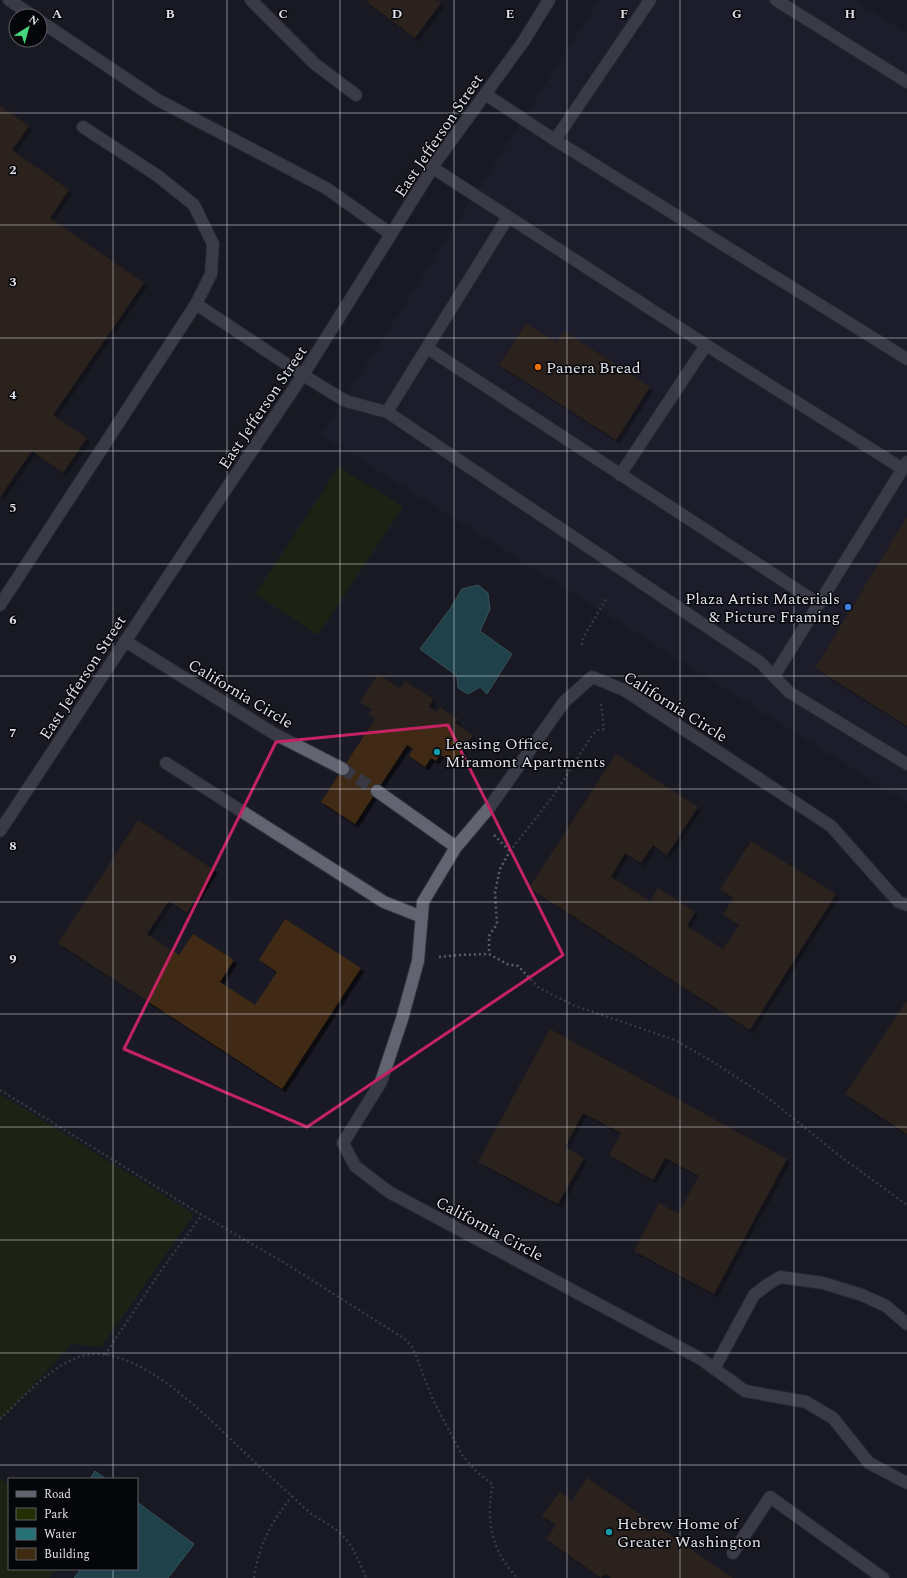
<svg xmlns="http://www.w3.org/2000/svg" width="907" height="1578" font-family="Spectral,serif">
<defs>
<filter id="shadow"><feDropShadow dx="3.5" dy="3.5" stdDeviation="0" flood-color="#0009"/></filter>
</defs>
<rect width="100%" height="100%" fill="#191a25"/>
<path fill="#1f2031" d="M599 0H854L907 33V803L321 435Z"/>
<path fill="#222f02" d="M339 467 403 507 318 635 255 594Z
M0 1094 194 1214 101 1347 72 1344 0 1420Z
M0 1478 9 1485V1569H56L49 1578H0Z"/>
<path fill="#267176" stroke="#5e9398" d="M478 585 488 593 490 609 480 631 512 654 487 694 480 687 468 694 458 688 457 676 420 649 450 609 462 589Z
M95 1471 106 1479H90Z
M137 1502 194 1544 168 1578H74L81 1569H137Z"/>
<path fill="#3f2b12" filter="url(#shadow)" d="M368 0H436L441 3 415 38 367 2Z
M0 106 29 126 12 150 69 190 50 218 144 283 53 415 87 438 63 473 32 451 0 497Z
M526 323 557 343 564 331 650 387 616 440 499 365Z
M907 517V726L815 668Z
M378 674 400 688 405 681 433 699 429 707 436 712 440 707 458 719 455 723 473 735 455 763 440 755 436 761 431 758 425 767 409 756 413 749 407 745 355 824 321 802 375 719 368 714 372 710 360 702Z
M616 754 698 807 667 855 653 845 641 863 625 853 611 877 650 901 658 888 695 912 687 926 723 949 739 925 723 915 733 898 720 889 751 841 836 894 750 1030 529 888Z
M138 820 214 870 187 913 169 901 147 934 179 955 193 934 234 960 220 982 255 1005 277 972 259 960 285 919 361 968 282 1089 58 943Z
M907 1000V1134L845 1094Z
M550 1029 787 1159 714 1294 634 1251 659 1203 678 1214 699 1176 665 1158 653 1180 609 1155 621 1133 583 1113 565 1147 584 1158 558 1204 478 1162Z
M587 1478 733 1578H611L605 1574 601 1578 546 1539 556 1525 542 1516 560 1492 572 1501Z"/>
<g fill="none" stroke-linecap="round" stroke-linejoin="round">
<path stroke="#373842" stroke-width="12" stroke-dasharray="12 6" stroke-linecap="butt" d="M343 769 377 791"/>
<defs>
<path id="lane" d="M9 0 33 16
M776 0 907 82
M40 21 158 100 326 188 391 234
M485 94 555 140 907 359
M83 127 158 176 194 205 213 244 211 274 196 304 303 375 342 399 349 402 387 412 761 663 789 692 907 764
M555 140 650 0
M433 168 706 345 903 469
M427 348 819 604
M387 412 508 217
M620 475 706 345
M0 605 196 304
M774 676 907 462
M166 763 384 902 422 917
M714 1369 754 1295 767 1285 780 1277 823 1283 862 1295 886 1306 907 1324
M733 1553 770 1497 883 1578"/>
<path id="street" d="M251 0 315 64 356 95
M125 641 273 733 343 769
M377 791 456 847
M907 905 899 902 885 887 831 826 624 690 592 677 564 702 489 808 456 847 423 902 418 961 402 1019 381 1082 343 1143 355 1166 389 1192 701 1359 745 1391 806 1402 833 1418 869 1463 907 1483"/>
<path id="secondary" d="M0 831 216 504 303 375 438 159 523 42 549 0"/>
</defs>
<use href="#lane" stroke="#35353d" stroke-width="14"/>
<use href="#street" stroke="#35353d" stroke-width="14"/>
<use href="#secondary" stroke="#35353d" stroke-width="14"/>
<path stroke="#5c5d67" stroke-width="2.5" stroke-dasharray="2 3" stroke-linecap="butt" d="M582 645 583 638 606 599
M601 704 604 729 598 730 593 734 554 795 510 851 500 869 495 892 497 924 489 936V954L507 964 518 966 539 988 573 1005 675 1040 713 1062 767 1097 841 1157 907 1205
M494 835 510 851
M439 957 459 955 489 954
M0 1090 202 1215 288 1265 405 1339 413 1348 433 1400 462 1455 476 1471 493 1485C487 1510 489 1535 502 1558 506 1565 512 1572 517 1578
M105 1355 162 1269 202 1215
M0 1419C24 1397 58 1357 92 1354 144 1351 205 1415 240 1448 256 1464 273 1479 291 1495 298 1502 305 1509 313 1515 324 1522 336 1528 345 1538 355 1550 360 1564 366 1578
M254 1578C259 1544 271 1523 292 1496"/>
<use href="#lane" stroke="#626471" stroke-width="12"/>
<use href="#street" stroke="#626471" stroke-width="12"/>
<use href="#secondary" stroke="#626471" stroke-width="12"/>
</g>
<path d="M0 0H907V1578H0ZM448 725 563 955 307 1127 124 1049 276 742Z" fill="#191a25" fill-opacity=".55" fill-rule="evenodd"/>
<path fill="none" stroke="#c42262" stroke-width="3" stroke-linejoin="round" d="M448 725 563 955 307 1127 124 1049 276 742Z"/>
<path fill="none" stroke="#e0e1e9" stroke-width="1" stroke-opacity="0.55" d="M113 0V1479M227 0V1578M340 0V1578M454 0V1578M567 0V1578M680 0V1578M794 0V1578M0 113H907M0 225H907M0 338H907M0 451H907M0 564H907M0 676H907M0 789H907M0 902H907M0 1014H907M0 1127H907M0 1240H907M0 1353H907M0 1465H907M113 1569V1578"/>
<circle fill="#e8710a" stroke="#050609" stroke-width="1.5" cx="538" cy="367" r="4"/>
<circle fill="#3f7fe0" stroke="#050609" stroke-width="1.5" cx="848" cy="607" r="4"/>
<g fill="#0f9aa8" stroke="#050609" stroke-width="1.5">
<circle cx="437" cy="752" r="4"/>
<circle cx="609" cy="1532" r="4"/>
</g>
<g text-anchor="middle" stroke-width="3" stroke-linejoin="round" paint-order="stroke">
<g font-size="16" fill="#e0e1e9" stroke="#050609">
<text transform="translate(438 135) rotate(-56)" y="6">East Jefferson Street</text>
<text transform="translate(262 407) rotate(-56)" y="6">East Jefferson Street</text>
<text transform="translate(82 677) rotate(-57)" y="6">East Jefferson Street</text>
<text transform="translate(241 693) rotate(31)" y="6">California Circle</text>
<text transform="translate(676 706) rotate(32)" y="6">California Circle</text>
<text transform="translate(490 1228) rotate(28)" y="6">California Circle</text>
</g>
<g font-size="16" fill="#e0e1e9" stroke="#050609" text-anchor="start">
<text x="546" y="373">Panera Bread</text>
<text x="840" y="604" text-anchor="end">Plaza Artist Materials<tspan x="840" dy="18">&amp; Picture Framing</tspan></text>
<text x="445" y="749">Leasing Office,<tspan x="445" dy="18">Miramont Apartments</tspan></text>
<text x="617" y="1529">Hebrew Home of<tspan x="617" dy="18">Greater Washington</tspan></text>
</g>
</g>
<g font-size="13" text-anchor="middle" font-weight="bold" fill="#e0e1e9" stroke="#050609" stroke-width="3" stroke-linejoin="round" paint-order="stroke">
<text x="57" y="18">A</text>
<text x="170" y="18">B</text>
<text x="283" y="18">C</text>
<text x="397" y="18">D</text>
<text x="510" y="18">E</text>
<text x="624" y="18">F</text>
<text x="737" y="18">G</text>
<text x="850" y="18">H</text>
<text x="13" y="174">2</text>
<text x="13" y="286">3</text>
<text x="13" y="399">4</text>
<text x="13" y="512">5</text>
<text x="13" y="624">6</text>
<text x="13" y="737">7</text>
<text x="13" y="850">8</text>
<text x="13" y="963">9</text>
</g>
<rect x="8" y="1478" width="130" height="92" fill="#050609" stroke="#5d5e63"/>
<rect x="16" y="1491" width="20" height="6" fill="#626471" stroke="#5d5e63"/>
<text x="44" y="1498" font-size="12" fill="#e0e1e9">Road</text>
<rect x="16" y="1508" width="20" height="12" fill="#222f02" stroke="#5d5e63"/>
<text x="44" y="1518" font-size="12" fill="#e0e1e9">Park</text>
<rect x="16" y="1528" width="20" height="12" fill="#267176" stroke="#5d5e63"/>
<text x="44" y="1538" font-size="12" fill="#e0e1e9">Water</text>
<rect x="16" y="1548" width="20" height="12" fill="#3f2b12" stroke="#5d5e63"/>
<text x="44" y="1558" font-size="12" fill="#e0e1e9">Building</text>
<g transform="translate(28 28) rotate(37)"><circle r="19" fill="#050609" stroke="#5d5e63"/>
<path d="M0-3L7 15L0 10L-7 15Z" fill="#45d77a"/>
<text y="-6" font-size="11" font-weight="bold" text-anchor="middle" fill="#e0e1e9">N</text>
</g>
</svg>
